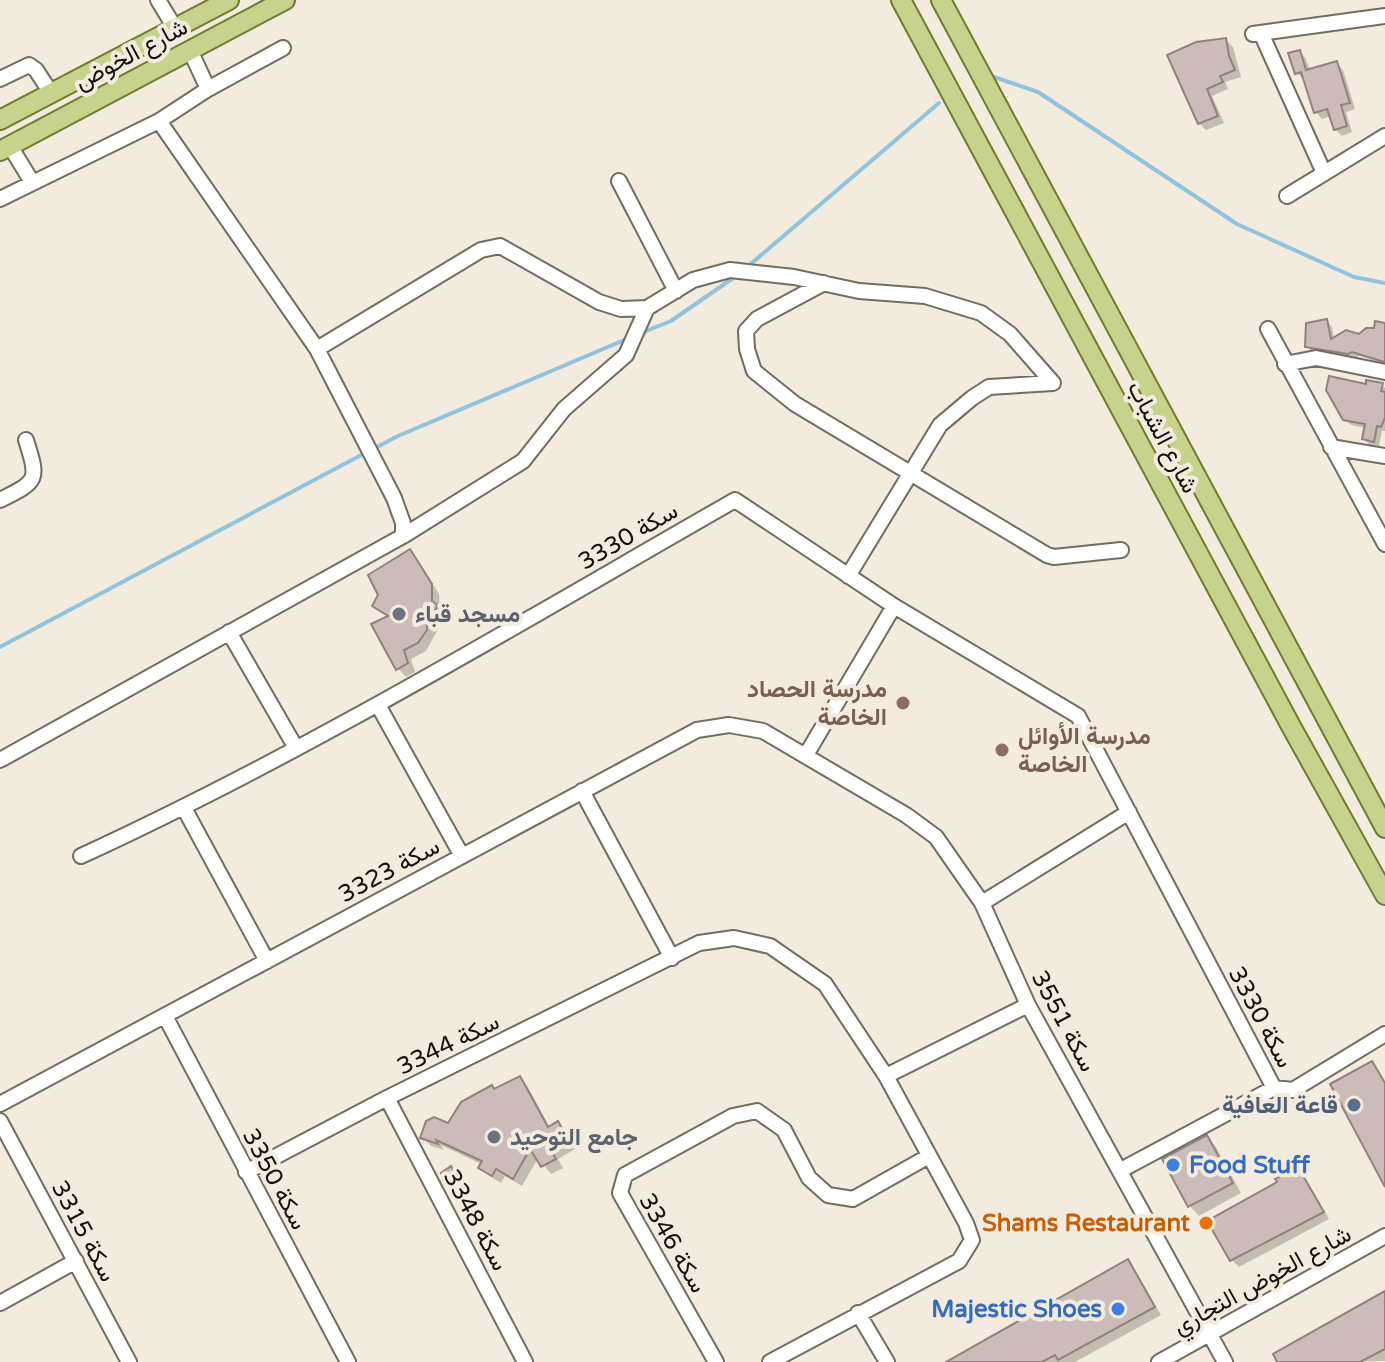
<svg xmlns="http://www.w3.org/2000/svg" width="1385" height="1362" font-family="'Varela Round',Vazirmatn,sans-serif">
<rect width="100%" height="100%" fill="#f3ebde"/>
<path fill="#0003" d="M1226 40 1233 47 1241 77 1225 82 1228 89 1212 96 1224 123 1206 130 1199 123 1197 44Z
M1300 52 1306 59 1310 71 1336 63 1343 70 1355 109 1346 112 1352 132 1342 136 1335 129 1331 116 1322 119 1316 112 1305 79 1296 73Z
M1326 321 1332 327 1334 339 1360 336 1385 325V364L1359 356 1354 359 1312 352 1307 346Z
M1382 385 1385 388V431H1382L1379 446 1369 444 1364 439 1366 428 1351 425 1345 419 1367 386Z
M410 552 418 560 439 594 440 609 446 615 426 651 411 659 415 672 406 677 398 668 388 617 375 606Z
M519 1079 528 1087 550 1128 558 1124 566 1132 575 1149 558 1159 563 1168 551 1174 538 1158 522 1186 505 1176 501 1183 489 1176 481 1168 483 1165 441 1145 444 1150 431 1146 423 1138 448 1126 495 1091Z
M1207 1138 1216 1147 1241 1193 1199 1216 1190 1206 1165 1160Z
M450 1169 457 1176 481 1219 476 1222 469 1215Z
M1297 1169 1304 1176 1329 1219 1239 1267 1232 1260 1280 1182Z
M1127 1262 1135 1270 1161 1315 1075 1362H950Z
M1385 1295V1361L1279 1362Z"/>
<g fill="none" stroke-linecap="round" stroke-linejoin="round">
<path stroke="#8fc3de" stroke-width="4" d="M994 77 1038 92 1237 224 1354 277 1385 283
M746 268 939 103
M641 333 671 321 736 276
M373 449 398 436 629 338
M0 647 365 453"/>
</g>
<path fill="#ccbcb9" stroke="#91827f" stroke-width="2" d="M1226 38 1229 56 1235 70 1220 76 1223 82 1207 89 1218 116 1198 124 1167 55 1196 42Z
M1300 50 1306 70 1337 61 1350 103 1341 105 1347 126 1334 130 1327 109 1314 113 1301 72 1295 74 1288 53Z
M1327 319 1331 339 1346 330 1359 334 1366 328H1374L1375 321 1385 323V362L1352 352 1348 354 1305 347 1306 323Z
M1329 376 1366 384V380L1383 383 1381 391 1385 392V418L1381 427 1377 426 1374 442 1362 439 1365 424 1343 420 1326 390Z
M410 549 432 584V601L438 605 427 624V630L418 643 404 650 408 663 396 670 371 624 388 616 372 606 378 595 368 575Z
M1372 1061 1385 1083V1187L1330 1084Z
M520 1076 548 1127 558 1121 568 1140 551 1150 556 1159 541 1167 530 1149 513 1179 496 1169 492 1176 478 1168 482 1161 436 1140 438 1144 420 1138 426 1121 434 1117 448 1123 461 1102 492 1085 494 1089Z
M1207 1135 1233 1183 1188 1207 1162 1159Z
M451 1166 476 1212 468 1216 441 1173Z
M1298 1167 1324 1212 1230 1261 1207 1221 1277 1182 1275 1179Z
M1128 1259 1155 1307 1058 1360 1055 1355 1042 1362H946Z
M1385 1291V1349L1360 1362H1277L1273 1354Z"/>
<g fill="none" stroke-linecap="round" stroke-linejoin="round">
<defs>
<path id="minor" d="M158 0 175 28
M1261 33 1324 173
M1253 34 1385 16
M190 50 208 89
M0 79 29 65 36 70 51 93
M159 121 317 349 394 498 403 523V536
M10 146 32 182
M619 181 676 291
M1287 196 1385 136
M0 199 159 121 208 89 283 48
M824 283 757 319 746 331 747 349 754 371 795 404 1047 555 1054 557 1121 550
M1268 329 1385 544
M317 349 481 250 500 246 599 302 621 309 647 308 693 280 730 270 794 277 859 291 925 296 981 313 1010 334 1053 383 989 387 972 398 940 425 848 576
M1285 364 1316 358 1385 372
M1331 447 1385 456
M0 500C38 481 39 481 26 440
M229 632 296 748
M378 705 462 856
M806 755 894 606
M0 760 403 536 523 461 564 409 626 355 647 308
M582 791 672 958
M184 808 267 961
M81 856C307 752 520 623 735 500L894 606 1078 716 1274 1088
M982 903 1129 812
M165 1016 348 1362
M886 1076 1028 1005
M1274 1088 1293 1090 1385 1034
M387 1098 525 1362
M0 1104 697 730 729 725 763 731 906 815 936 837 982 903 1028 1005 1225 1362
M0 1121 129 1362
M1121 1170 1274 1088
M246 1172 387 1098 699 943 734 938 770 946 825 984 886 1076 966 1223 972 1240 959 1261 770 1362
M0 1303 76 1261
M858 1313 887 1362
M716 1362 620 1193 625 1175 733 1116 757 1111 784 1130 809 1178 828 1195 853 1199 929 1156
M1159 1362 1385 1236"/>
<path id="major" d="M901 0 1292 728 1385 895
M941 0 1385 828
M0 120 229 0
M0 151 285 0"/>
</defs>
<use href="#minor" stroke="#736c61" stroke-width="18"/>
<use href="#major" stroke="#707b2e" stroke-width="22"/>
<use href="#minor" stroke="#fff" stroke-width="14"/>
<use href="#major" stroke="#c7d28c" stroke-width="18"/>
</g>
<g fill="#6b7280" stroke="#f3ebde" stroke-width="3">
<circle cx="399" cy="614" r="8"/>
<circle cx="494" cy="1137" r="8"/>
</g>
<g fill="#8d6e63" stroke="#f3ebde" stroke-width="3">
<circle cx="903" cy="703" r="8"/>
<circle cx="1002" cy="750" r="8"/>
</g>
<circle fill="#5c6f8a" stroke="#f3ebde" stroke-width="3" cx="1354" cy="1105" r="8"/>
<g fill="#3f7fe0" stroke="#f3ebde" stroke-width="3">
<circle cx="1173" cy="1165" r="8"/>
<circle cx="1118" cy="1309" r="8"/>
</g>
<circle fill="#e8710a" stroke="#f3ebde" stroke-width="3" cx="1206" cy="1223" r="8"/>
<g text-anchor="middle" stroke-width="8" stroke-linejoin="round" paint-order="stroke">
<g font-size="24" fill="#14120d" stroke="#f3ebde">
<text transform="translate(131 54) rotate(-28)" y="8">شارع الخوض</text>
<text transform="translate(1163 437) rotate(62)" y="8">شارع الشباب</text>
<text transform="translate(628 536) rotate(-30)" y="8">سكة 3330</text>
<text transform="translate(389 870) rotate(-28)" y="8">سكة 3323</text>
<text transform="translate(1261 1017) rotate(62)" y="8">سكة 3330</text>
<text transform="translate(1064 1021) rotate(62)" y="8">سكة 3551</text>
<text transform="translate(448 1044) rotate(-26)" y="8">سكة 3344</text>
<text transform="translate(275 1179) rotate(62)" y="8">سكة 3350</text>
<text transform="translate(476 1220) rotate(62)" y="8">سكة 3348</text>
<text transform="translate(84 1231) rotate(62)" y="8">سكة 3315</text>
<text transform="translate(673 1243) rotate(60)" y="8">سكة 3346</text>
<text transform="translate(1262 1280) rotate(-29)" y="8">شارع الخوض التجاري</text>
</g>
<g font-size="24" font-weight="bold" fill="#5b616d" stroke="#f3ebde" text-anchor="start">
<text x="415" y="622">مسجد قباء</text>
<text x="510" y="1145">جامع التوحيد</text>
</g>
<g font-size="24" font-weight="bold" fill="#785e54" stroke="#f3ebde" text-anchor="end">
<text x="887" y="697">مدرسة الحصاد<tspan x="887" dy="28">الخاصة</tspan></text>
<text x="1018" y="744" text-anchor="start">مدرسة الأوائل<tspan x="1018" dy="28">الخاصة</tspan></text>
</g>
<g font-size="24" font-weight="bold" fill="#4e5e75" stroke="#f3ebde" text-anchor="end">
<text x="1338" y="1113">قاعة العافية</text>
</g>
<g font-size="24" font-weight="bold" fill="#366cbe" stroke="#f3ebde" text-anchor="start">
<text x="1189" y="1173">Food Stuff</text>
<text x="1102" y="1317" text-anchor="end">Majestic Shoes</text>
</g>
<g font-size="24" font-weight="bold" fill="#c56008" stroke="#f3ebde" text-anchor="end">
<text x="1190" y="1231">Shams Restaurant</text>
</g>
</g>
</svg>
